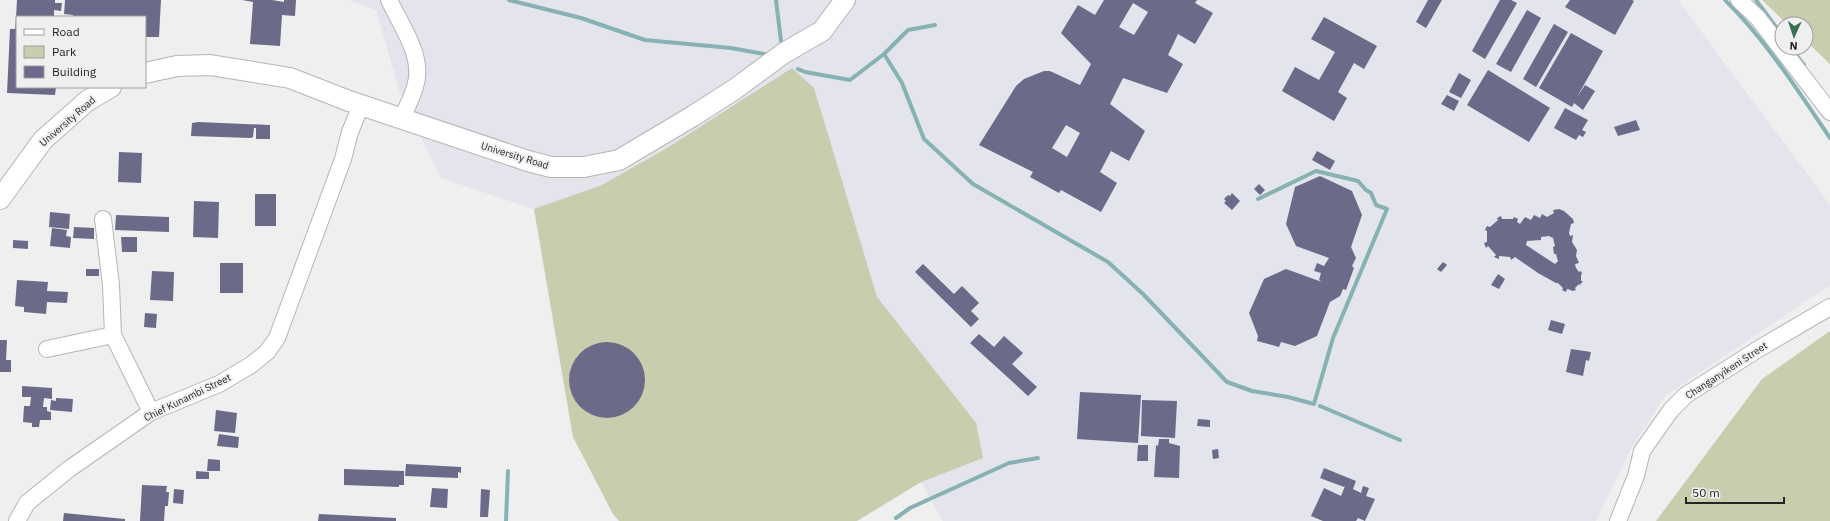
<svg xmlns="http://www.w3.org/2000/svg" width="1830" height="521" font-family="'IBM Plex Sans',sans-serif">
<rect width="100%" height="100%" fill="#efeff0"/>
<path fill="#e3e4ec" d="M348 0H1678L1830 205V285L1665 396 1631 449 1596 521H943L921 482 857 521H619L613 514 573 437 534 209 441 178 400 93 376 10Z"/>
<path fill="#c8cdae" d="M1762 0H1830V64L1806 41V24H1787Z
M792 68 814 88 877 297 976 423 983 458 921 482 857 521H619L613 514 573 437 534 209 602 185 667 148Z
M1830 331V521H1656L1762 379Z"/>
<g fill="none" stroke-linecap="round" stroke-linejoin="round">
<path stroke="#86b2b4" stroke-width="4" d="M509 0 581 18 645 40 731 48 769 55
M776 0 781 41
M1725 0C1766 40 1798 91 1830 138
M1756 0 1782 35
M1791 48 1804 65
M884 54 902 83 924 139 973 184 1108 262 1143 294 1227 382 1252 391 1288 397 1314 404 1333 338 1387 209 1376 205 1371 193 1366 190 1358 181 1316 171 1258 199
M798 69 805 72 850 80 884 54 908 30 935 25
M1320 406 1400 440
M896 518 910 508 1009 463 1038 458
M506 521 508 471"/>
</g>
<path fill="#6b6a89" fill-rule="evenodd" d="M17 0H55V3H62L61 11 54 10V17H16Z
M65 0H161L159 37H145V17H73V15L64 14Z
M242 0H272L284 2V0H296L295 16 282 15 280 46 250 44 253 2Z
M1104 0H1197L1195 3 1213 13 1195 44 1178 34 1168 55 1183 64 1167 93 1123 78 1110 104 1145 131 1129 161 1111 151 1100 172 1117 183 1101 212 1061 190 1059 193 1030 177 1033 172 979 145 1016 86 1024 79 1044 71H1050L1080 85 1091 64 1061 33 1078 5 1095 15ZM1133 3 1148 12 1134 35 1119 27ZM1066 125 1080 133 1067 157 1052 148Z
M1428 0H1442L1426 28 1416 22Z
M1500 0H1511L1517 3 1485 59 1472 51Z
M1570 0H1632L1634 1 1615 35 1565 7Z
M1527 10 1541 18 1511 72 1496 64Z
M1324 17 1377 46 1364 69 1354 63 1338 92 1347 98 1334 121 1282 91 1295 67 1319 80 1335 52 1311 39Z
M16 19 17 87H56L55 95 7 93 10 29H15Z
M1554 24 1568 32 1536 87 1523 79Z
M1571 33 1603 51 1577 97 1585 85 1595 91 1583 110 1574 103 1572 107 1539 88Z
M1488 70 1550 108 1529 142 1467 105Z
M1459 73 1471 80 1461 98 1449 92Z
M1447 95 1459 101 1454 111 1441 104Z
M1565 108 1588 120 1582 130 1586 132 1583 137 1579 135 1576 140 1554 128Z
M1636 120 1640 130 1618 136 1614 127Z
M198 122 270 125V139H256V128H254L253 137 251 138 191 136 192 123Z
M1317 151 1335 161 1330 170 1312 160Z
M119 152 142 153 141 183 118 182Z
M1320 176 1352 191 1362 215 1351 247 1356 258 1352 266 1354 268 1346 290 1343 289 1340 296 1330 302 1317 336 1295 346 1281 342 1279 347 1257 341 1258 336 1249 313 1264 279 1286 269 1322 282 1319 280 1321 273 1314 271 1317 263 1324 266 1329 258 1296 246 1286 224 1295 187Z
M1259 184 1265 190 1260 195 1254 189Z
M1232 193 1240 201 1232 210 1224 203 1226 201 1224 199 1228 195 1230 196Z
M255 194H276V226H255Z
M194 201 219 202 218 238 193 237Z
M1559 209 1564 211 1573 219 1574 223 1571 224 1569 233 1570 236 1573 235 1572 242 1577 250 1576 256 1579 263 1575 264 1576 268 1579 272 1581 271 1582 274 1581 275V281H1583L1580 285 1579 284 1575 288 1576 290 1572 291 1571 290 1567 289 1566 292 1562 290 1563 288 1558 283H1556L1538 273 1515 257 1511 260 1510 257 1499 256V259L1494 257 1496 255 1488 246 1486 248 1484 243 1487 242V231L1485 230 1487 226 1490 227 1498 220 1497 218 1501 216 1502 219H1513L1514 217 1518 219 1517 222 1520 224 1525 217 1531 220 1534 215 1540 218 1542 214 1547 217 1554 213 1553 210ZM1549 236 1553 238 1555 246 1553 247 1554 254H1556L1558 261 1555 264 1526 245 1527 241 1541 240V237Z
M50 212 70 214 69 229 49 227Z
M116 215 169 217V232L115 230Z
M74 227 94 228V239L73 238Z
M52 228 67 230 66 236 71 237 70 248 50 246Z
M121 237H137V252H122Z
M13 240 28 241V249L13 248Z
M1443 262 1447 265 1441 272 1437 269Z
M220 263H243V293H220Z
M923 264 954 294 962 286 979 303 971 311 979 319 971 327 915 272Z
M86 269H99V276H86Z
M152 271 174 272 173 301 150 300Z
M1498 274 1505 279 1499 289 1491 285Z
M17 280 48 282 47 291 68 292 67 303 47 302 46 314 24 312V307L15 306Z
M145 313 157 314 156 328 144 327Z
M1551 320 1565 324 1562 334 1548 330Z
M979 334 994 347 1004 336 1023 353 1012 364 1037 387 1028 396 970 343Z
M0 340H7L6 360H11V372H0Z
M569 380a38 38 0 1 1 76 0a38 38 0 1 1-76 0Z
M1571 349 1591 352 1589 361 1586 360 1583 376 1566 372Z
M22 386 52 388V399L44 398 43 407H47V411L51 412V420H40L39 427H32V423L23 422 24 406H30L31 397H22Z
M1080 392 1141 395 1138 443 1077 439Z
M56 398 73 399 72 412 50 410 51 400 56 401Z
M1142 400 1177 401 1175 438 1141 436Z
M216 410 237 413 235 433 214 431Z
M1198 419 1210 420V427L1197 426Z
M219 434 239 437 238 448 217 446Z
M1159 439H1169V443L1180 446 1179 478 1154 477 1156 445 1158 446Z
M1138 445H1148V461H1137Z
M1218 449 1219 458 1213 459 1212 450Z
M208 459 220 460V471H207Z
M406 464 461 467V473L458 472V478L405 476Z
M1324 468 1356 481 1353 489 1361 493 1363 486 1369 488 1366 496 1375 499 1365 521 1358 518 1356 521H1323L1311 516 1324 488 1341 496 1345 486 1344 487 1320 478Z
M344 469 404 471V485H399V487L344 485Z
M196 471 209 472V479H196Z
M142 485 167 486 166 492H169L168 506H165L164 521H140Z
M432 488 448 489 447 508 430 507Z
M174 489 184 490 183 504 173 503Z
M481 489 490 490 488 517H480Z
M64 513 125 519V521H63Z
M319 514 396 518V521H318Z"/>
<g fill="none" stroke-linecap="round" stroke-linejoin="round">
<defs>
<path id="minor" d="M389 0C401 26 425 57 415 87 412 98 406 108 402 119
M1739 0 1758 18 1830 112
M103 219 111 285 113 335 151 412
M47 349 113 335
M17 521 27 503 69 469 151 412 219 384 251 365 267 352 277 338 343 159 350 132 361 105
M1618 521 1636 476 1642 451 1671 410 1686 395 1760 348 1830 307"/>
<path id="tertiary" d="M145 73 177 66 210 65 290 78 349 101 528 161 551 167H584L619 160 693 116 735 89 784 53 822 31 845 0
M0 199 43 140 87 101 111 87"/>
</defs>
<use href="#minor" stroke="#b5b5b6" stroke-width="18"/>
<use href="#tertiary" stroke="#b5b5b6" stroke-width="22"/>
<use href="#minor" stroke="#fff" stroke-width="16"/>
<use href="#tertiary" stroke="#fff" stroke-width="20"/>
</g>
<g text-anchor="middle" stroke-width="4" stroke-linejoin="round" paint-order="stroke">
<g font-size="10" fill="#242424" stroke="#efeff0">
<text transform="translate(67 121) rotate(-41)" y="4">University Road</text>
<text transform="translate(515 155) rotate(17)" y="4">University Road</text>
<text transform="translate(1726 370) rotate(-33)" y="4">Changanyikeni Street</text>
<text transform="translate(187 397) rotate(-26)" y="4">Chief Kunambi Street</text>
</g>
</g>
<rect x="16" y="16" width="130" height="72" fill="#efeff0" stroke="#9e9e9e"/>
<rect x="24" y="29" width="20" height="6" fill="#ffffff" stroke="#9e9e9e"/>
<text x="52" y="36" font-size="12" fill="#242424">Road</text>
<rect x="24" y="46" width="20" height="12" fill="#c8cdae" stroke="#9e9e9e"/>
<text x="52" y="56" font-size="12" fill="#242424">Park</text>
<rect x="24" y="66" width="20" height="12" fill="#6b6a89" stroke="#9e9e9e"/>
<text x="52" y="76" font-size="12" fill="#242424">Building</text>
<g transform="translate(1794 36) rotate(183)"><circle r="19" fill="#efeff0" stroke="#9e9e9e"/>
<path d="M0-3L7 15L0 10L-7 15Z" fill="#376f56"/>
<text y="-6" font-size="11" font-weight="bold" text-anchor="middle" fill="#242424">N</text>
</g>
<path d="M1686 497v6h98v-6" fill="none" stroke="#242424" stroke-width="2"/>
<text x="1692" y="497" font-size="12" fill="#242424" stroke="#efeff0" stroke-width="3" paint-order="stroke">50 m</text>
</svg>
